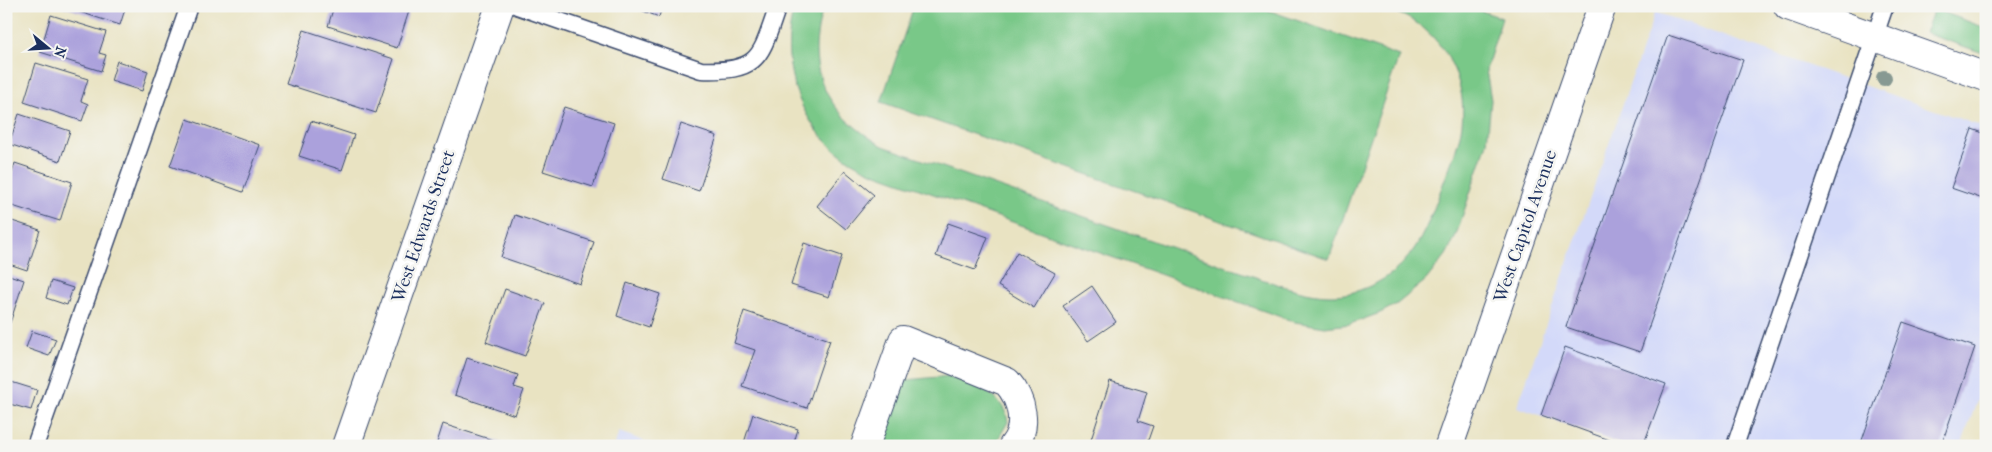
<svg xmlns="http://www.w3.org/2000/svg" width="1992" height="452" font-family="'IM FELL French Canon',serif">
<rect width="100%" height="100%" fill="#f6f6f2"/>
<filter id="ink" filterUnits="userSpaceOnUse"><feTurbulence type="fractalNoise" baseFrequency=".02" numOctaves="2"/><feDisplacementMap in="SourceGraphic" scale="10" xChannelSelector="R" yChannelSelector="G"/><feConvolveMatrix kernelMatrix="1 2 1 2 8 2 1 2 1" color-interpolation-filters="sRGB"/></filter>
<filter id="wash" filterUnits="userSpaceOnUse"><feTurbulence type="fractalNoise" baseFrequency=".0096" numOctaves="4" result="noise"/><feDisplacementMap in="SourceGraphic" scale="20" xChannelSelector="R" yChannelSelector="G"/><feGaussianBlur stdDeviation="1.12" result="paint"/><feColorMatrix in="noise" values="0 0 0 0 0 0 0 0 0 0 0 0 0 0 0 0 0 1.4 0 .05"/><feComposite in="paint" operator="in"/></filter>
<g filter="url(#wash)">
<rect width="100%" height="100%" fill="#e9e3c2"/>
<path fill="#d3d9f9" d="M1655 12 1986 128V376L1961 446H1626L1517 407Z
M619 432 658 446H614Z"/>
<path fill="#79c888" stroke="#4a7c73" d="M795 6H824C802 70 827 114 883 146L1264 280C1296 290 1328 302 1360 290 1409 273 1424 237 1440 192 1448 170 1459 147 1462 124 1467 83 1447 42 1412 20 1402 14 1389 10 1377 6H1467L1502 18 1486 70 1491 100 1487 143 1455 238 1446 255 1426 280 1397 304 1380 313 1350 324 1325 327 1295 322 874 173C863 168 852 163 843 156 798 123 777 60 795 6Z
M914 6H1256L1399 56 1329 259 881 102Z
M1934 9 1986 28V54L1925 33Z
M949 376C974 386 1004 393 1008 422L994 446H878L896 395 906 380Z"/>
<g id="blocks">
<path fill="#aba1dc" d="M61 6H126L120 25Z
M334 6H403L410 8 397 48 328 26Z
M630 6H662L659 17Z
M51 15 106 32 99 53 106 55 101 71 40 52Z
M304 30 394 59 376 113 286 84Z
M1668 35 1743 60 1640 352 1566 327Z
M117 61 148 71 142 91 111 81Z
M36 63 88 79 81 101 88 104 82 121 24 102Z
M564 107 614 123 593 187 543 171Z
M19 114 70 131 60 161 9 144Z
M187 119 260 145 243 192 170 166Z
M311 121 354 135 342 170 299 156Z
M681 124 717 136 699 191 663 179Z
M1972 129 1986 134V200L1951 188Z
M15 163 72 182 60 221 6 204V192Z
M845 171 874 195 846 229 817 206Z
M515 215 594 242 580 284 501 257Z
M6 219 40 230 27 270 6 263Z
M948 223 988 237 975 270 936 256Z
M804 243 842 256 829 297 791 285Z
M1017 252 1055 273 1034 308 998 286Z
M6 274 24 280 10 323 6 322Z
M51 281 73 288 67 305 46 298Z
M627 283 660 294 649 327 617 316Z
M1092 286 1116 322 1088 341 1063 306Z
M505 289 545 303 525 356 486 342Z
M744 311 830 340 807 408 742 386 755 350 734 343Z
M1903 322 1975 347 1941 446H1860Z
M32 331 56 339 49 356 26 348Z
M1565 347 1666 384 1643 446H1626L1541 415Z
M467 358 518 375 514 387 524 390 515 415 455 395Z
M8 381 37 390 31 410 6 403Z
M1110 381 1147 392 1138 421 1153 426 1146 446H1089Z
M753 414 798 429 793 446H743Z
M443 424 508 445V446H436Z"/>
</g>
</g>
<g filter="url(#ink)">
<use href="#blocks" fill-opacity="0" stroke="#3a4a6d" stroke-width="1"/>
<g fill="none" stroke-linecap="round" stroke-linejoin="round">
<defs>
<path id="service" d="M517 6 701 70C761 72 760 57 778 6
M35 446 189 6
M1735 446 1885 6"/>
<path id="minor" d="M1788 6 1986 77
M346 446 500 6
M865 446 903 340 1007 382C1022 399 1029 427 1013 446
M1449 446 1602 6"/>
</defs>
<use href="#service" stroke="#3a4a6d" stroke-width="19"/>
<use href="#minor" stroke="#3a4a6d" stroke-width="30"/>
<use href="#service" stroke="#fff" stroke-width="16"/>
<use href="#minor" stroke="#fff" stroke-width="28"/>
</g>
<circle fill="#879992" cx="1884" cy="78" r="8"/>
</g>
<g text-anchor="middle" stroke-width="5" stroke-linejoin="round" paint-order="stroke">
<g font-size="18" fill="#1b2f5e" stroke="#f6f6f2">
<text transform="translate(423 226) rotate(-71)" y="6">West Edwards Street</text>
<text transform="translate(1525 226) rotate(-71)" y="6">West Capitol Avenue</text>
</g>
</g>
<rect width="1992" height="452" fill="none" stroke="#f6f6f2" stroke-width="25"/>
<g transform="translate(48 48) rotate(108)" stroke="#f6f6f2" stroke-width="4" paint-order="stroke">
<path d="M0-4L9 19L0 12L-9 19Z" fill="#1b2f5e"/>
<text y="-8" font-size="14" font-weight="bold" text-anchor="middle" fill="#1b2f5e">N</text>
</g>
</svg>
